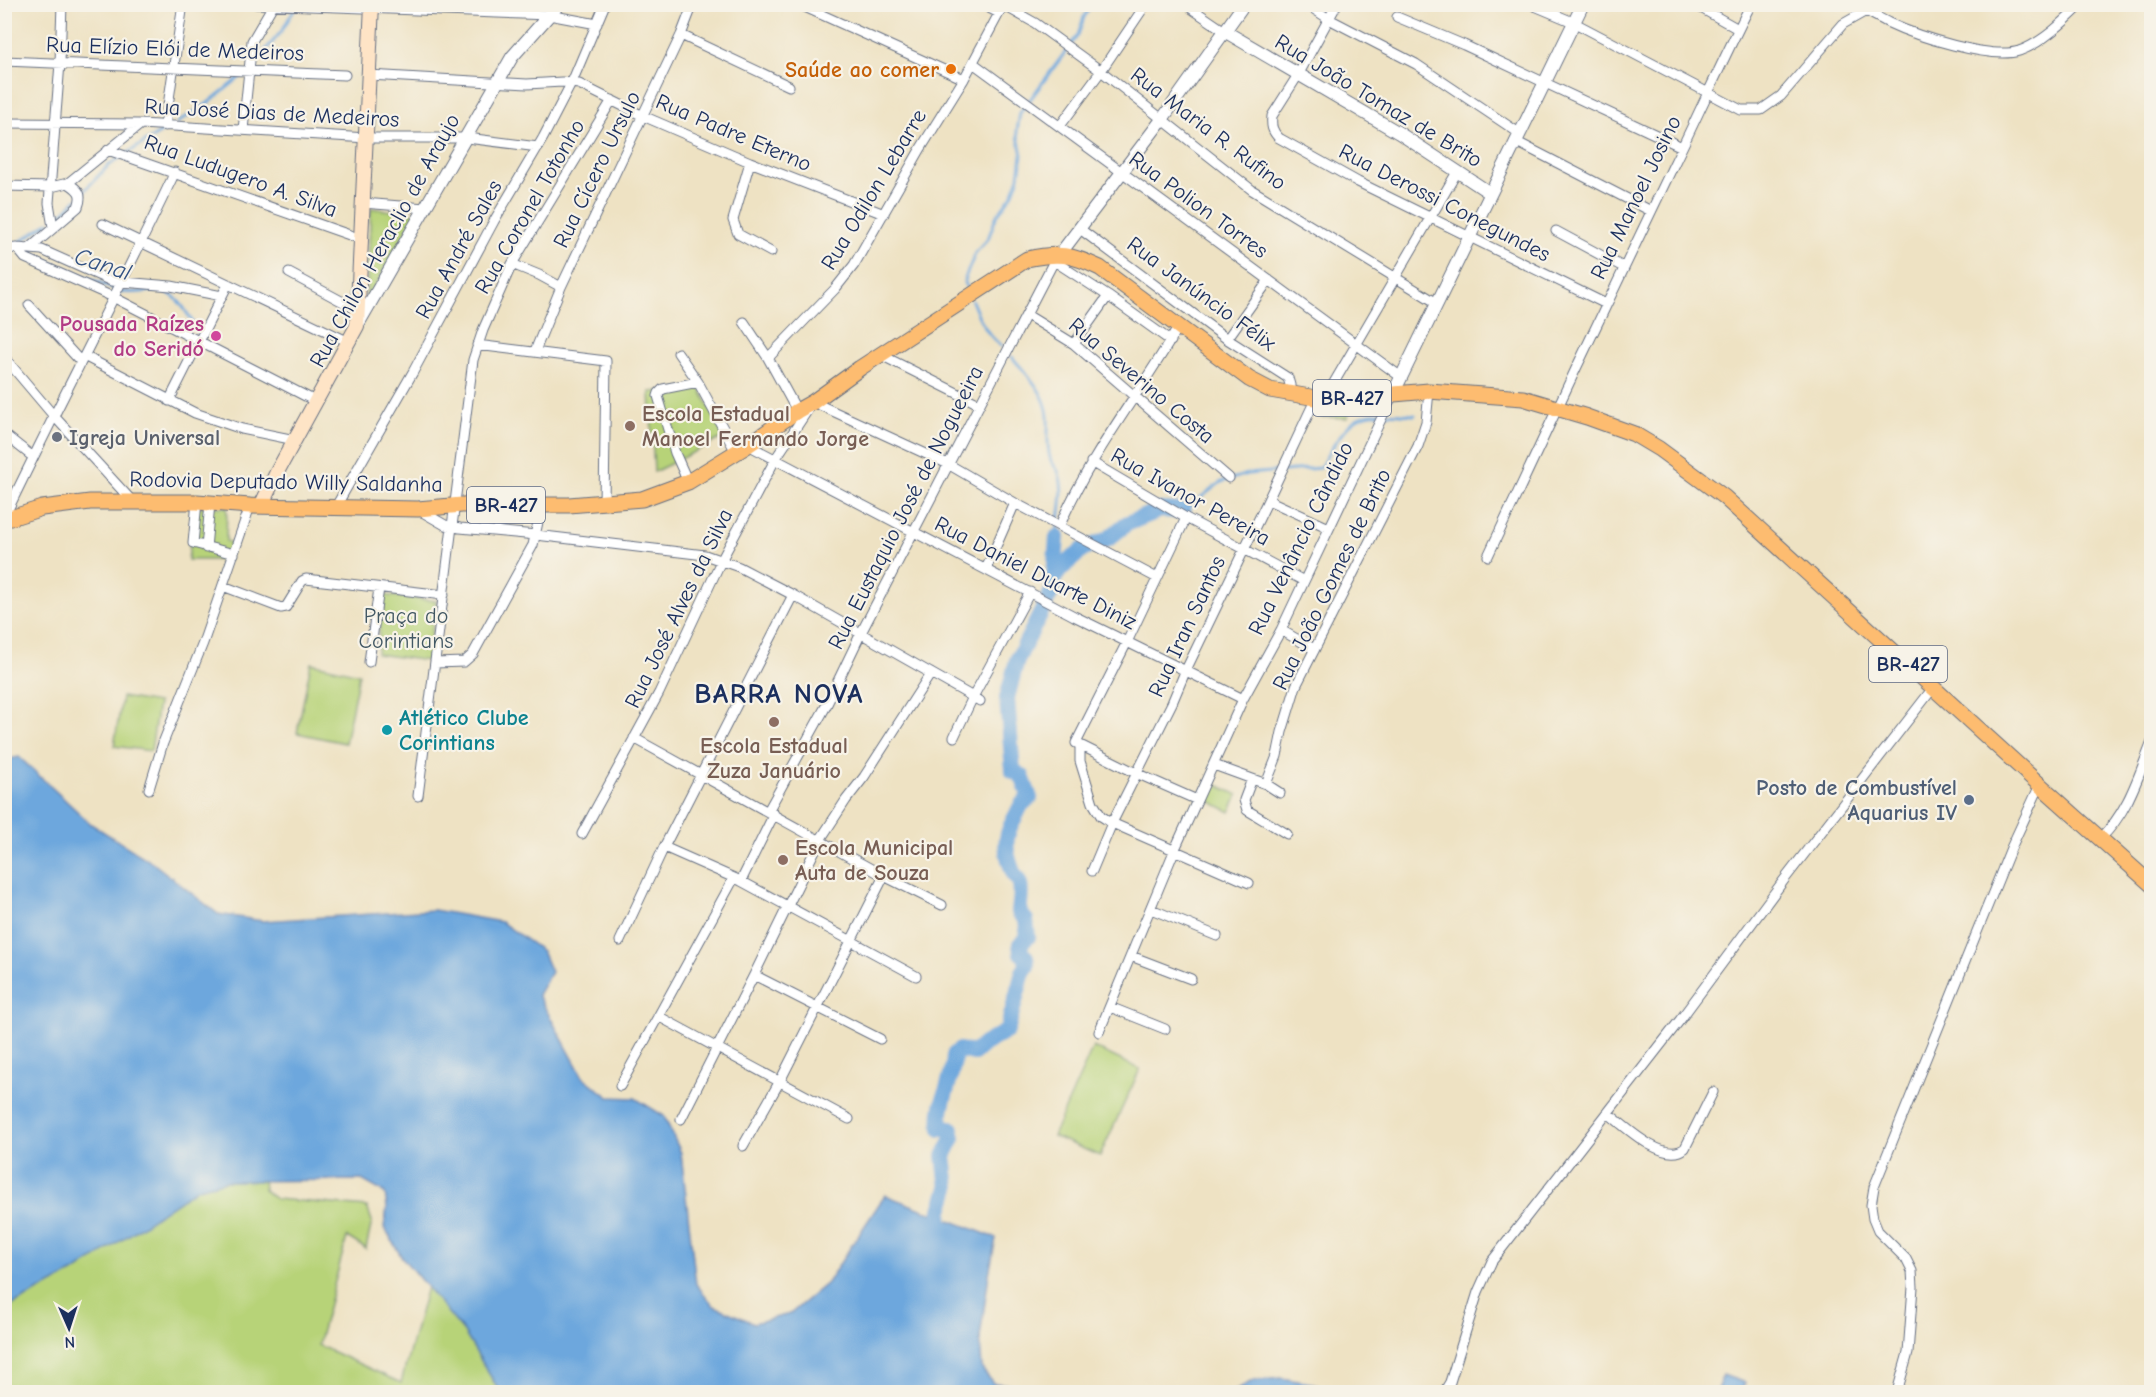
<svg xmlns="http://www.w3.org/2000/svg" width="2156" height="1397" font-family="'Comic Neue',sans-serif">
<rect width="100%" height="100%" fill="#f7f3e8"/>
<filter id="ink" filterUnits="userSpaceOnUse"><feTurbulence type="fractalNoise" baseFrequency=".0167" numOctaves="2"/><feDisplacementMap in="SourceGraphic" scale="12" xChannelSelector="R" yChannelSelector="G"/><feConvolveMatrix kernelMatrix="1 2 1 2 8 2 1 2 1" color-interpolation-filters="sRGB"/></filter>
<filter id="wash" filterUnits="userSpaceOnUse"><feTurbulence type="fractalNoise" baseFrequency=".008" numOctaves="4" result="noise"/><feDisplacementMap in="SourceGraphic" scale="24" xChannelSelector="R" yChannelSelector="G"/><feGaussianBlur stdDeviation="1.35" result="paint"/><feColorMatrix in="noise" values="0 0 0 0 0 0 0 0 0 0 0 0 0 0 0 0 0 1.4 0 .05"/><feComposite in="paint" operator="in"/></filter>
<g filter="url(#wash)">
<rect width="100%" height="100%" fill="#eee2c3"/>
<path fill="#b7d378" stroke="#69816b" stroke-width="1.5" d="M371 208 416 214 366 302Z
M700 388 724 437 654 472 650 392Z
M1320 408H1349L1348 418 1319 417Z
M194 507H227L226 541 235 544 225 560H188Z
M383 595 436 601 428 661 377 654Z
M311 663 359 674 345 743 297 733Z
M122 697 158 703 151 751 114 746Z
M1209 781 1238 795 1230 812 1202 797Z
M1093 1047 1140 1069 1100 1156 1053 1136Z
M263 1180 264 1190 276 1199 367 1207 372 1221 366 1249 347 1237 318 1345 401 1383 427 1287 464 1332 500 1392H5V1309L76 1271 198 1188 226 1181Z"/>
<path fill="#6da7dd" stroke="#446b9e" stroke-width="1.5" d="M19 757 91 824 153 863 218 914 263 921 434 910 501 922 542 951 551 972 538 995 583 1077 609 1097 635 1098 664 1116 681 1153 696 1284 714 1306 754 1323 790 1314 827 1283 885 1195 996 1238 989 1274 980 1337 982 1369 993 1383 1014 1385 1028 1392H500L464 1332 401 1256 384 1227 387 1208 385 1193 362 1180 226 1181 198 1188 76 1271 5 1309 4 760Z
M1723 1375 1745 1383 1741 1392H1716Z
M1281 1378 1315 1384 1325 1392H1234L1252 1381Z"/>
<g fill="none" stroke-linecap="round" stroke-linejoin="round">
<path stroke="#6da7dd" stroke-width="3" d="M253 65 281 32 295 8
M177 123 208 103 244 74
M126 154 166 129
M81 194 108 166 120 158
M55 218 65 211 77 199
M15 245 49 222
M25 252 122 292C136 294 148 290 161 291 180 293 190 320 199 333
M969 292 964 280 976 252 988 239 996 217 1013 193 1019 177 1022 155 1017 131 1020 113 1078 35 1084 17 1092 4
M972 301C979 318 986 335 1002 346
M1012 357C1026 374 1046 392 1048 416 1049 430 1046 444 1050 458 1051 464 1058 468 1059 474 1064 489 1061 504 1059 520
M1183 511 1221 482 1248 474 1320 468C1327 455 1342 430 1354 421 1370 409 1396 414 1415 415
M1057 537 1058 526"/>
<path stroke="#6da7dd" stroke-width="16" d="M1052 581 1061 569 1082 550 1108 539 1126 524 1160 510 1183 511
M938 1239 941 1210 948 1188 944 1156 953 1138 951 1129H941C937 1103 954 1080 954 1055L960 1050 974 1053 984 1044 1007 1031 1023 972 1027 966 1026 957 1021 953 1020 944 1028 937 1026 920 1019 912C1020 903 1022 893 1020 884 1019 880 1015 876 1013 872 1005 851 1003 839 1014 819 1021 808 1018 805 1030 798L1022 776 1013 771 1007 698 1017 660 1053 589 1057 537"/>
</g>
</g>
<g filter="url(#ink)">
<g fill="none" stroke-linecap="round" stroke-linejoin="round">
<defs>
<path id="minor" d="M256 4 549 15 597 24
M798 4 964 79
M981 4 999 13
M1185 4 1226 32
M1306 4 1329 19 1416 64 1519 133
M1337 4 1298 75 1272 116C1271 126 1272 131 1279 138L1358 182 1606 304
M1530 4 1573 22 1741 110H1761L1781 96 1843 24 1866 11
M1694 4 1738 29
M1852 4C1865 10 1877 17 1889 23 1916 36 1991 60 2019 51 2042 43 2064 22 2082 4
M1003 5 1035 23 1101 71 1252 190 1437 303
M1397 17 1464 45 1682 147
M681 35 789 86
M4 61 345 75
M973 63 1401 377
M369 75 527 84 562 82 579 84 643 116 750 162 884 214
M4 123 141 124 367 138H467L538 147
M165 126 183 4
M1060 126 1101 71 1146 4
M243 130 252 41 273 5
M1515 141 1651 211
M108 150 361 239
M750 162 733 220 738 234 771 252
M4 186 51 187 68 183 141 124
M363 203 425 208
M103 224 349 342
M53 227 49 203 60 63 62 4
M1080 229 1227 339 1288 378 1290 385V395
M1556 231 1623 267
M17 248 25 258 113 297 317 402
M4 249 17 248 42 250 111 281 171 286 222 296
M29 249 78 207C83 194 79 190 68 183
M1054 261 1108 296 1171 341
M512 264 539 275 561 287
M289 273 358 310
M29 305 81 362
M1027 315 1074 344 1229 478
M744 322 768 358
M1227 339 1269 280
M1074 344 1108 296
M477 345 606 361 604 504
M535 351 561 287 681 35 693 4
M678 353 698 382 736 452
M881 355 979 404
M84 356 195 413 242 429 295 440
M4 357 53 415 132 501
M1325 398 1457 172
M169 401 225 290
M797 411 768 358 835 289 854 265 921 148 964 79 1004 4
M4 434 33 457
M748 445 1074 616 1243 699
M1091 462 1186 518 1304 581
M688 482 675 453 658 396 659 393 663 389 698 382
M1268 500 1329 528
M197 502 193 543 234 554
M335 508 413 372 494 221 543 138 572 82 605 4
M419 510 445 525 460 528 536 535 705 555 739 567 793 595 980 701
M4 518C59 402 120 289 175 172
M1186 518 1127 642 1076 743 1136 773 1197 800
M1060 525C1091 453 1140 393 1179 326
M206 548 210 503
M1488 556C1549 425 1611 294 1674 164 1700 111 1724 57 1751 4
M986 569 1015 503
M223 586 281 608 286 607 302 581 306 579 444 595
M1281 630 1314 649
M369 662 379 588
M435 663 464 662 473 654 533 545 538 522 537 505
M954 737 973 697 1030 592
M634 738 884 876 942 905
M1080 745V761L1093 803 1101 816 1112 823 1249 883
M1214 765 1266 784 1280 793
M1252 779 1244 800 1247 810 1287 834
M1266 784 1277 756 1282 732 1296 686 1418 446 1426 422 1429 391
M149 789 163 743 203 643 250 506
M418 796 473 360 483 330 512 264 612 100
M768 811 826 706 861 633 1054 261 1059 255
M582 834 659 693 722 559 776 458 813 402 948 464 1015 503 1157 578
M2100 839C2128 812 2138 777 2152 742
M664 847 741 881 916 976
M1092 871 1112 823 1172 703 1185 672 1268 500 1316 398
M741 881 774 814
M1151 909 1217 936
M620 941 664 847 793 595
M1131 956 1191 979
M754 975 880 1039
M1110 1007 1165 1029
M658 1016 849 1119
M1099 1032 1175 849 1243 699 1281 630 1393 394
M620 1086 734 878
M1608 1113C1624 1126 1665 1165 1685 1148L1713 1092
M681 1119 754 975 820 840 846 800 864 777 931 673
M743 1146 780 1081 884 876
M1444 1392 1450 1382 1478 1292 1492 1261 1680 1020 1784 880 1933 688
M1897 1392 1908 1353 1913 1287 1912 1271 1906 1259 1878 1231 1873 1219 1871 1205 1874 1187 2011 848 2040 785"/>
<path id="tertiary" d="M1226 32 1399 133 1490 193
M1060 254 1163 118 1244 4
M357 326 512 57 559 4
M1393 394 1583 4"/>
<path id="secondary" d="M261 506 277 472 357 326 372 4"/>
<path id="primary" d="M4 520 42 508 90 502H197L250 506 418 509 462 505H569L642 499 688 482 748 445 797 411 813 402 860 368 1027 259C1058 252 1071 254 1100 268L1249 379 1270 390 1316 398 1359 397 1429 391 1523 398 1587 417 1634 434 1659 449 1724 497 2040 785 2152 885"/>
</defs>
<use href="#minor" stroke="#656e81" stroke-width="11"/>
<use href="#tertiary" stroke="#656e81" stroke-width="14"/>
<use href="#secondary" stroke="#656e81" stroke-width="16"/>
<use href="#primary" stroke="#656e81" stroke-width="17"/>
<use href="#minor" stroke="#fff" stroke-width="9"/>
<use href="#tertiary" stroke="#fff" stroke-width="12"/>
<use href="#secondary" stroke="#fee4c6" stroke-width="14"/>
<use href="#primary" stroke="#fdbc70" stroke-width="15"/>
</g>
</g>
<circle fill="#e8710a" stroke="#f7f3e8" stroke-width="2" cx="951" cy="69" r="6"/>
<circle fill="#d1479c" stroke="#f7f3e8" stroke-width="2" cx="216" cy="336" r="6"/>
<g fill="#8d6e63" stroke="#f7f3e8" stroke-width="2">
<circle cx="630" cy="426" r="6"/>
<circle cx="774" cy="722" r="6"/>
<circle cx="783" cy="860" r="6"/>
</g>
<circle fill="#6b7280" stroke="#f7f3e8" stroke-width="2" cx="57" cy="437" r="6"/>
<circle fill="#0f9aa8" stroke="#f7f3e8" stroke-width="2" cx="387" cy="730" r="6"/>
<circle fill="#5c6f8a" stroke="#f7f3e8" stroke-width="2" cx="1969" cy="800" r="6"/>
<g text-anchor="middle" stroke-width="4.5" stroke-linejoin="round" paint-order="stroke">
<g fill="#f7f3e8" stroke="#5d6a87" stroke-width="1.5">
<rect x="1313" y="380" width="78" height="36" rx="4.5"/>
<rect x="467" y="487" width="78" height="36" rx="4.5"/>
<rect x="1869" y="646" width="78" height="36" rx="4.5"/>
</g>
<g font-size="21" font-weight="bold" fill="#1b2f5e">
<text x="1352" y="405">BR-427</text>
<text x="506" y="512">BR-427</text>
<text x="1908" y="671">BR-427</text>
</g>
<g font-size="22" fill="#1b2f5e" stroke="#f7f3e8">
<text transform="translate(175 48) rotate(2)" y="8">Rua Elízio Elói de Medeiros</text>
<text transform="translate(1379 100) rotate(31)" y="8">Rua João Tomaz de Brito</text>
<text transform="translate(272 112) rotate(3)" y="8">Rua José Dias de Medeiros</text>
<text transform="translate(1209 128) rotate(37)" y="8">Rua Maria R. Rufino</text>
<text transform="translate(734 132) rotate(23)" y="8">Rua Padre Eterno</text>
<text transform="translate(596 169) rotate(-64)" y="8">Rua Cícero Ursulo</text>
<text transform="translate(241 175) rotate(20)" y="8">Rua Ludugero A. Silva</text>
<text transform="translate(873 189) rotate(-59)" y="8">Rua Odilon Lebarre</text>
<text transform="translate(1635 197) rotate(-64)" y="8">Rua Manoel Josino</text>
<text transform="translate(1445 202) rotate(27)" y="8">Rua Derossi Conegundes</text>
<text transform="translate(1199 204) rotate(36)" y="8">Rua Polion Torres</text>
<text transform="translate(529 206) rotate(-60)" y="8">Rua Coronel Totonho</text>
<text transform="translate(384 240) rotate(-61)" y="8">Rua Chilon Heraclio de Araujo</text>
<text transform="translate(458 249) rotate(-61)" y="8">Rua André Sales</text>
<text transform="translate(1202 293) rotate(36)" y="8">Rua Janúncio Félix</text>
<text transform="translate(1142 380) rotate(40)" y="8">Rua Severino Costa</text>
<text transform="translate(286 481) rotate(1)" y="8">Rodovia Deputado Willy Saldanha</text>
<text transform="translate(1191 496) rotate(29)" y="8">Rua Ivanor Pereira</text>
<text transform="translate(905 507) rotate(-63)" y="8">Rua Eustaquio José de Nogueeira</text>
<text transform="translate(1300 538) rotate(-64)" y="8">Rua Venâncio Cândido</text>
<text transform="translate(1036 572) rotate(27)" y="8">Rua Daniel Duarte Diniz</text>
<text transform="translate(1331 579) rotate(-64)" y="8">Rua João Gomes de Brito</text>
<text transform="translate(678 608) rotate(-64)" y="8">Rua José Alves da Silva</text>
<text transform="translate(1186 626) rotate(-65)" y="8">Rua Iran Santos</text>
</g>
<g font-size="22" font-weight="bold" fill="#c56008" stroke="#f7f3e8" text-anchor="end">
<text x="939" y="77">Saúde ao comer</text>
</g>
<g font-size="22" font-weight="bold" fill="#b23c85" stroke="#f7f3e8" text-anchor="end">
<text x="204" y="331">Pousada Raízes<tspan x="204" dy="25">do Seridó</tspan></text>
</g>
<g font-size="22" font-weight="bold" fill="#785e54" stroke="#f7f3e8" text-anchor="start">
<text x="642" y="421">Escola Estadual<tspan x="642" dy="25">Manoel Fernando Jorge</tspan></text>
<text x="774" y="753" text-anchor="middle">Escola Estadual<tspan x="774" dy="25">Zuza Januário</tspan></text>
<text x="795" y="855">Escola Municipal<tspan x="795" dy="25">Auta de Souza</tspan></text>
</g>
<g font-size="22" font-weight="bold" fill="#5b616d" stroke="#f7f3e8" text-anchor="start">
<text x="69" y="445">Igreja Universal</text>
</g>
<g font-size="22" fill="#425864" stroke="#f7f3e8">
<text x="406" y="623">Praça do<tspan x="406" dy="25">Corintians</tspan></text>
</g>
<g font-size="22" font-weight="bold" fill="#0d838f" stroke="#f7f3e8" text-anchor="start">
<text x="399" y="725">Atlético Clube<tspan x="399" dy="25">Corintians</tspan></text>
</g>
<g font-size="22" font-weight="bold" fill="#4e5e75" stroke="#f7f3e8" text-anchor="end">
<text x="1957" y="795">Posto de Combustível<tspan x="1957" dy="25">Aquarius IV</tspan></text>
</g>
<g font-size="24" font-style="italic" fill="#345384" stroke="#f7f3e8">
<text transform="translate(103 264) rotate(18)" y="8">Canal</text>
</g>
<g font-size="28" font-weight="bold" letter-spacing="1.5" fill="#1b2f5e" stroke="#f7f3e8">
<text x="779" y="703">BARRA NOVA</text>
</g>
</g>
<rect width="2156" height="1397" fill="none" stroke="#f7f3e8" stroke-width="24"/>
<g transform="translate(69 1328) rotate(177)" stroke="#f7f3e8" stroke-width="4.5" paint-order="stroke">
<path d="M0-4.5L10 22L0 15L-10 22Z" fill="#1b2f5e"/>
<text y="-9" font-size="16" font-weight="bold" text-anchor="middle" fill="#1b2f5e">N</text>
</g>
</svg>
